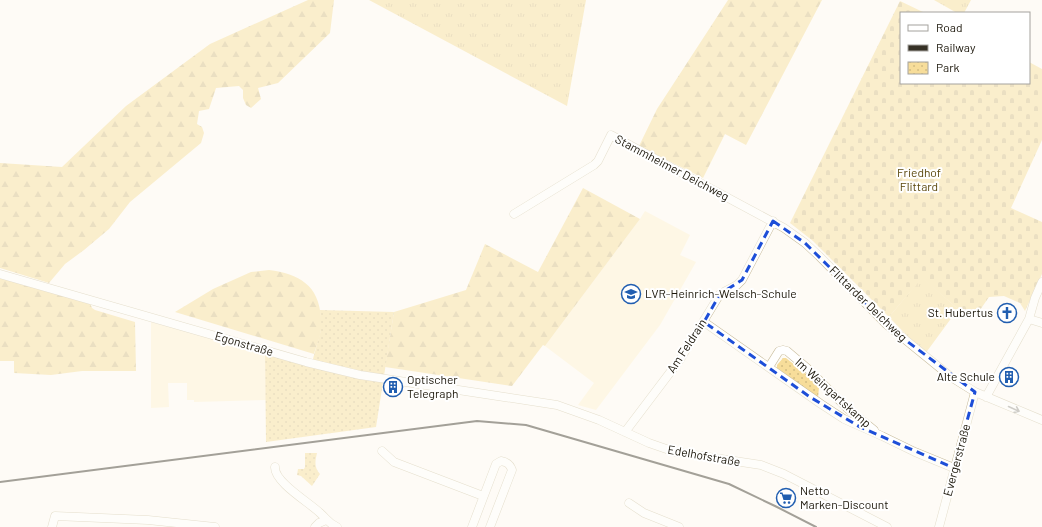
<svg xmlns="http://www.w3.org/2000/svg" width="1042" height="527" font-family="Barlow,sans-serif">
<defs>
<pattern id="grass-tufts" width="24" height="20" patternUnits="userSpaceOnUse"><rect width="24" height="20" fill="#f7dd9a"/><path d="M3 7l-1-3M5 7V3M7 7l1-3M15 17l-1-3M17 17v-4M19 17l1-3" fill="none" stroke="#d3bd83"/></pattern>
<pattern id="forest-firs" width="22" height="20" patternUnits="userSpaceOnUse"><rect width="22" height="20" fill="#f7dd9a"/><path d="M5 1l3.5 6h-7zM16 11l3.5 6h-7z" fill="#d3bd83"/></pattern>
<pattern id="cemetery-stones" width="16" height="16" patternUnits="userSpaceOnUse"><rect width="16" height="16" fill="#f7dd9a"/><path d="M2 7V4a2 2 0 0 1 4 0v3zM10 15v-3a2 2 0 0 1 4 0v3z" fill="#d3bd83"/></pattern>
<pattern id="park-dots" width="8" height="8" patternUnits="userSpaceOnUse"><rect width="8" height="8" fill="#f7dd9a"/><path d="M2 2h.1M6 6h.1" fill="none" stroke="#d3bd83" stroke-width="1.8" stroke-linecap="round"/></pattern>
</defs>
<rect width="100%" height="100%" fill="#fefbf5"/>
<path fill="#fef1d1" d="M645 211 690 235 680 255 696 262 660 325 596 410 578 405 594 383 545 346 640 219Z
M151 322 265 352 266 400 194 402V400H187V383H168L169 407 151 408Z"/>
<path fill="url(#grass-tufts)" d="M369 0H586L567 106Z
M934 0H971L964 13H957Z
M922 277 958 309 925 354 889 317Z"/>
<path fill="url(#forest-firs)" d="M308 0H334L330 33 278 83 258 88 261 99 251 108 246 105 243 98V90L239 86 216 88 209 109 199 111 197 124 202 127 204 133 201 143 130 202 109 229 84 250 65 264 49 283 0 268V163L62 167 126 106 210 44Z
M728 0H822L746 145 725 134 703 178 639 146 657 109Z
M583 188 640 219 545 346 543 345 512 386 385 367 394 312 466 290 485 244 538 272Z
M269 270C299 274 319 285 321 318 321 322 322 326 321 330 320 338 316 347 314 354L175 312 213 289 251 272Z
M0 277 90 303 92 308 95 310 135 322 136 371H82L51 375 14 373V361H0Z"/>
<path fill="url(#cemetery-stones)" d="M900 1 925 13H901V83H1029V62L1042 69V140L1011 208 1042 222V274L1025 311 1020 303 1004 296 989 297 980 310 958 309 922 278 889 317 813 241 790 223Z"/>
<path fill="url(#park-dots)" d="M320 310 394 312 376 427 266 442 265 352 311 366 321 330Z
M783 358H786L816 382 819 387 818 398 777 368V365Z
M305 453H317C315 462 314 467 320 474L312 486 301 476 297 475 298 469H304L305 467Z"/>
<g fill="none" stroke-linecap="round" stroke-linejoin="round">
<defs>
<path id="minor" d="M514 214 594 165 598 161 611 135 784 228 805 243 819 256 886 324 951 377 975 392 1042 420
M0 274 306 362 360 375 557 405 599 420 649 443 675 452 761 465 784 474 887 527
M1029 319 1042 323
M704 322 821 404 844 419 882 436 915 452 954 468
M769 367 779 351 783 350 787 351 807 368 847 408 874 430
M986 397 1029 319 1035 298 1042 282
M625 432 681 358 720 294 737 285 742 280 773 221
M382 451 394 462 483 496
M275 467C274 482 310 503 320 513 327 519 328 523 337 527
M629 503 644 513 679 527
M52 527 55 516 148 520 215 527
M315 527 319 523 326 520
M472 527 496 464 501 461C507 462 510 464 512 470L490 527
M939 527 975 392"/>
</defs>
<use href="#minor" stroke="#c8bc9c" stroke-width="9"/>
<use href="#minor" stroke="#fff" stroke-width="8"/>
<path stroke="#363126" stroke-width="2" d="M0 482 477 421 526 425 729 484 775 506 816 527"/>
</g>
<defs><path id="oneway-shaft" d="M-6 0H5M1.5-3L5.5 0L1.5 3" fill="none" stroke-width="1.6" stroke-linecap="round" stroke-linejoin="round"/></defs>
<use stroke="#989691" href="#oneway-shaft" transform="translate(1014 409) rotate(24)"/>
<path d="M0 0H1042V527H0ZM773 221 805 243 896 333 975 392 954 468 860 427 810 397 704 322 720 294 742 280Z" fill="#fefbf5" fill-opacity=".55" fill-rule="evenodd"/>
<path fill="none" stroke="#1d4ed8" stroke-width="3" stroke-dasharray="8 5" stroke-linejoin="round" d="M773 221 805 243 896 333 975 392 954 468 860 427 810 397 704 322 720 294 742 280Z"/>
<defs>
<symbol id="school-ring" viewBox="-11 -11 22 22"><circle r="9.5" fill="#fff" stroke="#215eb0" stroke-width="1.5"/><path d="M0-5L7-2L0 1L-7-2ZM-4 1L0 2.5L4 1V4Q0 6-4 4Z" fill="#215eb0"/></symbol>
<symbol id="church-ring" viewBox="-11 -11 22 22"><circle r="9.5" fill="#fff" stroke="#215eb0" stroke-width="1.5"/><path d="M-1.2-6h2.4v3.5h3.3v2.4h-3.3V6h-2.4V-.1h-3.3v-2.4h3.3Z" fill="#215eb0"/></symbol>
<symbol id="building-ring" viewBox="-11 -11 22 22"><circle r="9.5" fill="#fff" stroke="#215eb0" stroke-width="1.5"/><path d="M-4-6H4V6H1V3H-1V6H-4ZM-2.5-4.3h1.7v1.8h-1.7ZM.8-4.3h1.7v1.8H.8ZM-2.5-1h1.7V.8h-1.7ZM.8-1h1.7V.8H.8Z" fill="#215eb0"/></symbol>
<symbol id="supermarket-ring" viewBox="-11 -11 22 22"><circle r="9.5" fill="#fff" stroke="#215eb0" stroke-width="1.5"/><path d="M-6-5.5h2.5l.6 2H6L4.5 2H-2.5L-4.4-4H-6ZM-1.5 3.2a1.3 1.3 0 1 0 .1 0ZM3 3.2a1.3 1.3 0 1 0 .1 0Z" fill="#215eb0"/></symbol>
</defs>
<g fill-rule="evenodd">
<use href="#school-ring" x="620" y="283" width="22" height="22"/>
<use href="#church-ring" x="996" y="302" width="22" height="22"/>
<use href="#building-ring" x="998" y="366" width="22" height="22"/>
<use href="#building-ring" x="382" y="376" width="22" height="22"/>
<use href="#supermarket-ring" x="775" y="487" width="22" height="22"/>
</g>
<g text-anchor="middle" stroke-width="4" stroke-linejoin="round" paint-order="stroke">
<g font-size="12" fill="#1b160a" stroke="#fff">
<text transform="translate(672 168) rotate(28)" y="4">Stammheimer Deichweg</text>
<text transform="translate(868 304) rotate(44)" y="4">Flittarder Deichweg</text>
<text transform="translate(244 344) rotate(16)" y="4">Egonstraße</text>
<text transform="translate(687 346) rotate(-57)" y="4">Am Feldrain</text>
<text transform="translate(833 393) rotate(42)" y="4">Im Weingartskamp</text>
<text transform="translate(704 456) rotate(10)" y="4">Edelhofstraße</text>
<text transform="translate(957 460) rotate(-75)" y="4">Evergerstraße</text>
</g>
<g font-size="12" fill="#5b480d" stroke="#fff">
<text x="919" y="177">Friedhof<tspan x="919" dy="14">Flittard</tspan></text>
</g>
<g font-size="12" fill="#1b160a" stroke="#fff" text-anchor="start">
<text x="645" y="298">LVR-Heinrich-Welsch-Schule</text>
<text x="993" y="317" text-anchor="end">St. Hubertus</text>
<text x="995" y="381" text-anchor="end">Alte Schule</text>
<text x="407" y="384">Optischer<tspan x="407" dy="14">Telegraph</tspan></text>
<text x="800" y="495">Netto<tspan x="800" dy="14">Marken-Discount</tspan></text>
</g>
</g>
<rect x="900" y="12" width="130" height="72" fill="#ffffff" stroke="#a4a29d"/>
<rect x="908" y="25" width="20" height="6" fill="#ffffff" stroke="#a4a29d"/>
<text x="936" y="32" font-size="12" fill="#1b160a">Road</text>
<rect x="908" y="45" width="20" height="6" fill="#363126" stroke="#a4a29d"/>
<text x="936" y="52" font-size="12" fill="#1b160a">Railway</text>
<rect x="908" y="62" width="20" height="12" fill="url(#park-dots)" stroke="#a4a29d"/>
<text x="936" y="72" font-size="12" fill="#1b160a">Park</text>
</svg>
